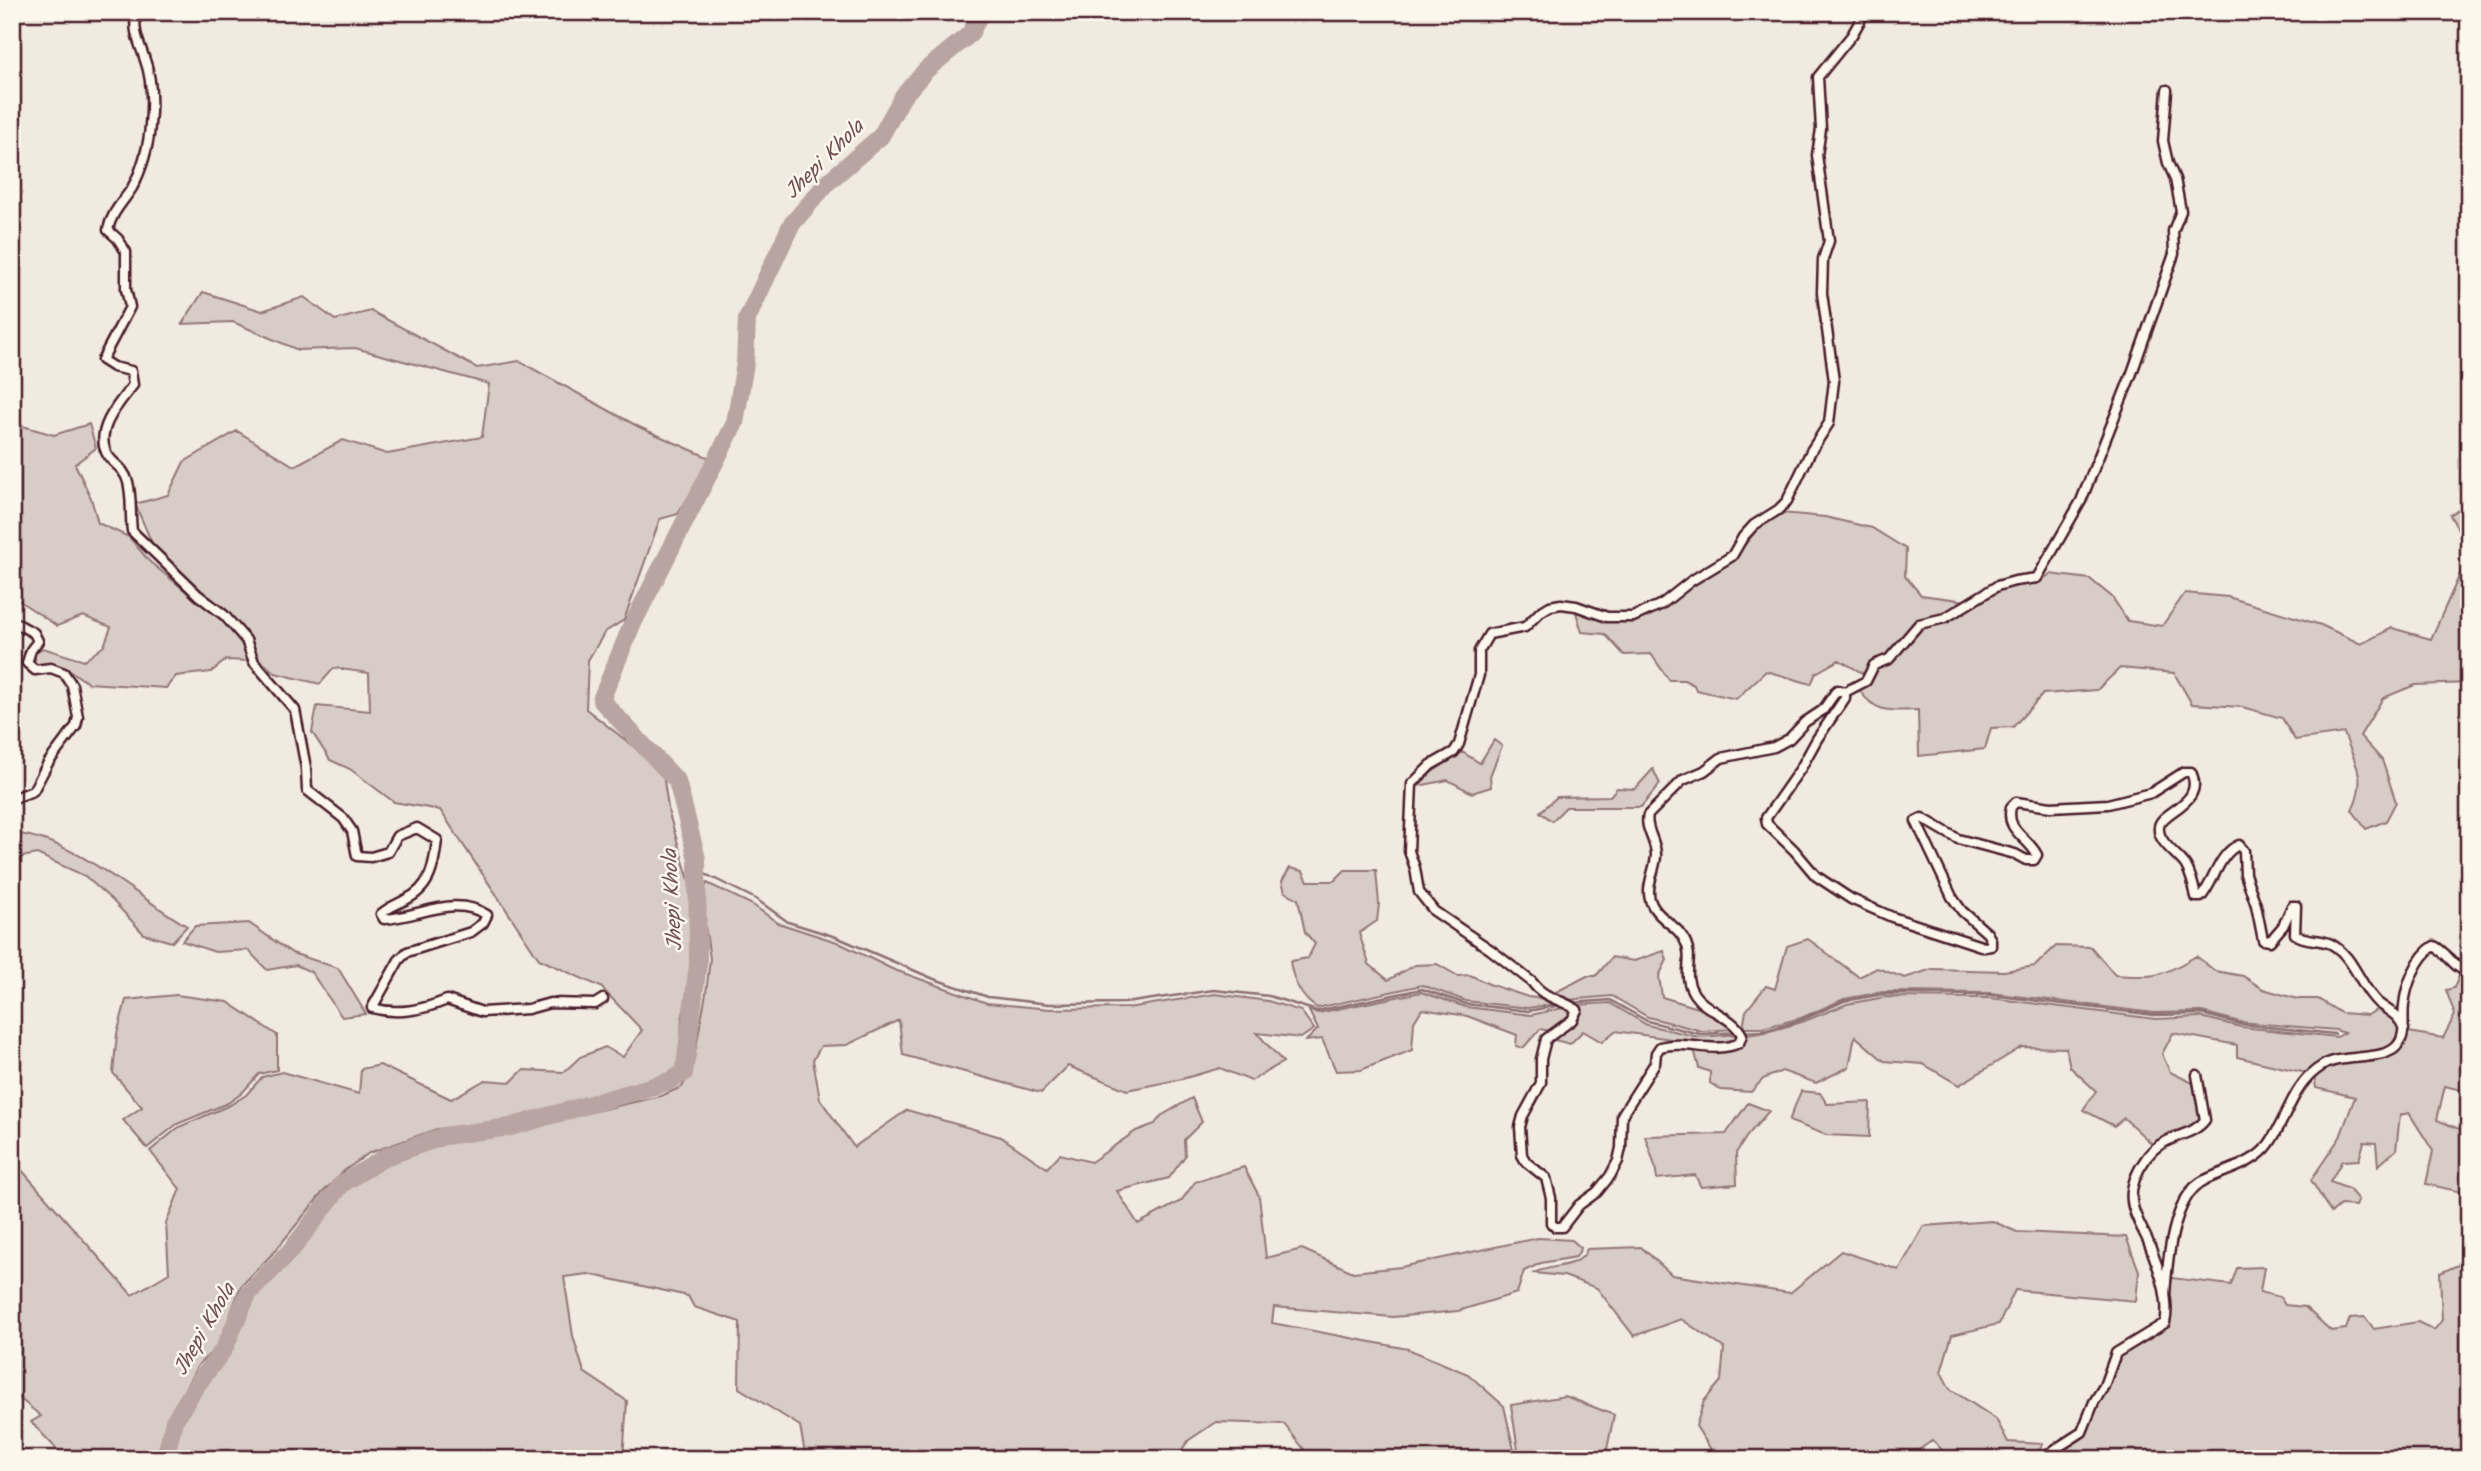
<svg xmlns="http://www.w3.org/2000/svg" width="2481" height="1471" font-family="Kalam,sans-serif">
<rect width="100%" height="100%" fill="#f0eae0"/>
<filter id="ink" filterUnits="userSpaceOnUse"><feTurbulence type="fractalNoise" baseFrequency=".0143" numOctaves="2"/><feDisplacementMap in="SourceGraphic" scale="14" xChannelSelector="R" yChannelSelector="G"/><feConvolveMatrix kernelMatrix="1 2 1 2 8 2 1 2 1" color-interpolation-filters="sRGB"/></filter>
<g filter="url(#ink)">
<path fill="#d8ccc6" stroke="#917678" stroke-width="2" d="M203 292 262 311 304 297 335 320 371 311 477 368 519 361 639 427 712 459 678 514 660 519 624 620 605 632 588 660 586 709 633 746 663 774 669 814 694 897 693 970 682 1019 679 1068 653 1080 508 1121 437 1129 369 1153 344 1171 323 1192 275 1251 241 1286 219 1345 198 1365 182 1394 170 1418 155 1459H66L31 1422 41 1416 12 1392V1159L132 1295 169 1273 166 1223 180 1189 150 1151 179 1127 230 1105 246 1095 262 1077 282 1072 359 1094 361 1069 380 1065 451 1099 485 1080 511 1082 523 1070 564 1072 580 1057 605 1047 623 1057 642 1030 601 987 539 959 440 810 394 802 350 769 330 760 312 732 317 706 370 711 369 673 334 668 320 684 275 673 259 659 250 637 226 609 199 591 154 548 135 504 168 495 184 462 237 431 294 466 343 440 387 454 482 437 489 384 355 348 298 350 233 322 182 324Z
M12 423 54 435 89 424 96 448 75 464 91 498 98 523 129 537 150 562 225 623 246 650 249 661 226 660 211 672 176 676 166 688 88 683 66 668 53 665H35V652L43 648 84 661 104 646 111 627 83 616 57 626 12 596Z
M2469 503V549L2450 515Z
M1782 513 1825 517 1872 528 1906 549 1905 576 1921 595 1966 601 1944 615 1917 621 1904 635 1889 657 1866 675 1839 660 1816 673 1811 684 1766 671 1736 699 1696 690 1694 685 1684 680H1669L1651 654 1624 655 1605 634 1582 632 1575 609 1635 619 1734 559 1758 528Z
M2469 554V683L2415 685 2383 698 2360 736 2382 760 2396 802 2386 821 2366 829 2352 810C2368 776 2355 765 2344 733L2295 740 2282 718 2242 707 2192 704 2174 673 2120 668 2097 690 2043 694 2013 727 1991 728 1985 749 1919 756 1918 710C1891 711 1876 714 1859 690L1870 683 1876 668 1920 627 1947 620 2003 588 2019 584H2037L2050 574 2090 579 2112 597 2128 621 2162 626 2185 593 2228 597 2321 625 2361 644 2392 628 2431 639Z
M1494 740 1502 746 1490 776 1491 787 1472 793 1448 780 1418 786C1430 770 1447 764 1462 752L1480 763Z
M1653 769 1660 784 1641 807H1566L1552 821 1540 812 1557 797 1610 796 1617 788 1635 789Z
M12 833C77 839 133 895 187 926L172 942 144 934 113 901 85 876 37 854 12 859Z
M1290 868 1303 871 1308 881H1334L1345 870H1376L1379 904 1377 921 1359 933 1369 964 1388 980 1415 965 1437 964 1458 976 1470 975 1489 984 1528 997 1546 999 1555 1004 1528 1008 1466 1001 1422 985 1317 1008C1300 997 1293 981 1290 961L1308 958 1315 944 1305 932 1298 899 1285 892 1282 881Z
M707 883 753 905 778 923 837 942 892 969 987 1003 1050 1009 1127 1008 1215 994 1268 1001 1301 1011 1314 1029 1301 1038 1257 1033 1283 1062 1251 1081 1220 1068 1182 1079 1127 1090 1068 1066 1041 1093 903 1055 899 1020 847 1045 821 1046 813 1060 820 1099 854 1147 907 1110 1001 1137 1047 1168 1060 1154 1091 1162 1136 1131 1155 1124 1161 1116 1192 1098 1202 1122 1184 1140 1185 1156 1169 1178 1117 1191 1138 1224 1181 1201 1195 1182 1244 1167 1259 1196 1266 1258 1302 1249 1353 1272 1401 1267 1538 1238 1572 1240 1581 1248 1576 1257 1541 1263 1524 1271 1517 1293 1458 1311 1393 1317 1274 1307 1272 1323 1408 1349 1468 1374 1504 1406 1516 1459H1322L1307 1453 1284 1424 1216 1422 1189 1440 1175 1459H813L805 1454 800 1426 739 1388 740 1322 694 1307 688 1296 588 1274 564 1277 573 1336 584 1372 627 1401 623 1459H171L178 1418 200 1385 229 1350 255 1297 295 1256 323 1221 349 1185 390 1162 434 1145 516 1132 569 1117 661 1096 682 1087 692 1069 706 993 710 959 701 896Z
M249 923 292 953 338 968 366 1014 342 1017 311 972 296 965 267 970 248 950 215 952 182 941 195 926Z
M1808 939 1859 977 1877 968 1905 978 1932 969 2004 971 2035 966 2056 946 2091 947 2115 975C2155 978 2161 977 2196 956L2215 971 2243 976 2263 989 2298 999H2318L2341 1013 2368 1015 2379 1008 2396 1019 2400 1035 2390 1050C2357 1054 2334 1051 2306 1073L2237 1057V1045L2173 1033 2162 1054 2170 1072 2193 1083 2201 1109V1119L2195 1125 2169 1133 2152 1144 2124 1118 2114 1126 2083 1110 2096 1091 2070 1067 2066 1048 2022 1047 1959 1085 1923 1064 1884 1061 1855 1036 1849 1067 1816 1083 1782 1071 1763 1079 1751 1092 1721 1090 1710 1083V1072L1699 1068 1694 1049 1742 1045 1747 1035 1766 1032 1802 1022 1847 1004 1885 997 1990 998 2156 1019 2201 1017 2241 1027 2337 1037 2344 1033 2336 1030 2240 1022 2202 1012 2154 1013 1991 993 1883 992 1844 999 1801 1018 1762 1028H1743L1746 1011 1766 986 1775 989 1787 946Z
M1664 951 1667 960 1659 976 1662 997 1705 1010 1736 1029 1702 1031 1648 1017 1612 996 1567 1000 1556 992 1587 976H1596L1612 957 1634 961Z
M2469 973V1024L2463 1045 2469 1046V1092L2445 1086 2437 1120 2469 1133V1206L2462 1192 2426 1184 2433 1151 2409 1113 2400 1115 2396 1150 2378 1166 2376 1143 2364 1142 2359 1160 2342 1161 2330 1182 2349 1189 2358 1200 2355 1206 2340 1205 2331 1213 2311 1180 2340 1137 2355 1097 2316 1088 2314 1075 2326 1066 2338 1062 2392 1054 2403 1046 2408 1032 2443 1038 2455 1015 2446 990 2454 988 2460 974Z
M1421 992 1466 1007 1531 1015 1567 1007 1575 1012 1571 1019 1550 1031 1540 1029 1523 1048 1516 1046 1517 1035 1467 1016 1422 1009 1414 1022 1412 1050 1361 1070 1336 1071 1322 1039 1306 1041 1318 1029 1309 1011 1318 1013Z
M176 995 228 1002 277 1035V1070L259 1074 242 1093 228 1103 177 1124 147 1148 123 1120 142 1107 113 1073 117 1034 126 1000Z
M1610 1003 1647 1025 1699 1037 1740 1034 1737 1041 1713 1045 1615 1031 1602 1042 1583 1031 1570 1044 1551 1039 1575 1021 1581 1011 1575 1005Z
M1801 1091 1820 1093 1827 1104 1870 1102 1869 1137 1826 1135 1789 1121Z
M1748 1103 1769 1111 1747 1136 1736 1153 1737 1184 1701 1187 1695 1175 1657 1179 1655 1166 1645 1136 1726 1134Z
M1992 1221 2017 1232 2126 1237 2139 1271 2136 1301 2015 1290 1999 1324 1952 1335 1941 1372 1950 1389 1996 1419 2008 1442 2043 1444 2033 1459H1950L1933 1440 1906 1459H1815L1789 1451 1762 1459H1717L1696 1426 1704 1401 1721 1381 1724 1348 1681 1319 1634 1336 1597 1288 1564 1276 1534 1273C1550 1264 1581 1269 1587 1249L1641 1247 1672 1275 1790 1293 1841 1251 1899 1270 1924 1226Z
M2469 1260V1459H2048L2085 1432 2118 1354 2169 1324 2171 1311 2167 1297 2172 1278 2231 1285 2237 1268 2264 1267 2260 1292 2280 1297 2285 1305 2305 1307 2331 1331 2346 1329 2350 1318 2365 1317 2374 1329 2418 1322 2434 1330 2442 1320 2440 1273Z
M1565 1396 1614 1415 1605 1459H1522L1518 1450 1511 1405Z"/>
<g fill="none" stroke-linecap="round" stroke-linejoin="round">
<path stroke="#8c6f72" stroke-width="2.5" d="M697 870 756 899 788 922 836 937 934 979 988 997 1049 1004 1125 1003 1214 990 1269 996 1317 1011 1422 989 1466 1004 1528 1011 1561 1005
M1571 1003 1610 1000 1647 1021 1700 1034 1763 1031 1801 1020 1844 1001 1884 994 1990 995 2154 1015 2202 1014 2240 1024 2335 1034"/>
<path stroke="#b8a4a2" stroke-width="18" d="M165 1459 174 1421 196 1386 224 1349 248 1294 292 1249 342 1184 385 1157 444 1136 510 1127 668 1082 684 1073 698 965 697 859 677 781 601 700 631 627 735 423 745 363 747 319 791 225 828 182 881 136 903 96 926 70 970 34 981 12"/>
<defs>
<path id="street" d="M136 12C133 33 139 41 145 60 152 79 152 105 150 125 149 145 142 170 132 188 123 202 111 213 108 230L118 239 126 252V289L130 307 102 360 113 367 131 371 133 385C120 402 95 429 106 452 111 464 123 465 128 482 132 497 130 515 132 531L198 595 224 615 246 640 254 662 295 710 306 768 307 790 343 818 352 831 357 856 371 857 388 852 397 836 417 828 437 840C434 866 431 888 405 900 396 905 389 907 381 914L384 919C420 917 454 894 487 915L483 923 471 932 407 952 399 960 372 1008C398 1015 422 1010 447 1000L482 1012 528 1009 550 1003 595 1004 603 999
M1865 12 1852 35 1818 77 1821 129 1817 155 1829 241 1823 259 1822 293 1834 381 1829 423 1811 451 1787 501 1778 510 1754 525 1743 537 1732 556 1691 581 1662 604 1633 617H1607L1576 606 1561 604 1550 606 1540 612 1525 627 1489 634 1479 651V675L1459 744 1454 752 1431 765 1412 784 1409 851 1415 868 1419 892 1434 911 1491 950 1532 982C1544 999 1562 999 1577 1010L1572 1020 1546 1039 1541 1059V1083L1523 1116 1520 1127 1522 1155 1526 1162 1546 1178 1551 1198V1223L1555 1227H1562L1579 1205 1597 1192 1610 1176 1618 1161 1621 1148 1622 1115 1655 1063 1656 1053 1660 1047C1686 1039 1714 1055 1739 1043L1742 1035C1733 1016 1706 1012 1694 994 1681 974 1694 961 1686 943 1680 927 1662 921 1654 908 1642 891 1655 873 1656 856 1657 842 1644 828 1648 815L1683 780 1704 771 1721 758 1774 747 1789 739 1805 722 1823 710 1837 690 1845 692V698L1817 739 1801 768 1766 818 1767 824 1794 850 1816 876 1851 899 1892 917 1984 947 1991 946V940L1987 933 1962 911 1952 897 1916 821 1922 818 1958 839 2015 854 2026 860H2034L2037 855C2028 837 2005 831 2011 807L2016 802 2051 807 2108 804 2151 793 2184 772H2191C2206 804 2160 811 2159 827 2157 842 2178 854 2186 866 2191 875 2194 887 2196 897H2201C2214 882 2219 853 2239 845L2244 851 2245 874 2256 905 2263 940 2270 941 2283 926 2292 906H2296L2295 934C2306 942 2319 938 2331 944 2354 956 2360 987 2378 1003 2390 1012 2399 1015 2404 1029
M12 621 34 633 38 641 31 650 27 663 35 670 51 668 64 673 72 685 78 717 76 726 48 763 33 791 12 799
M1845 692 1866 681 1874 665 1889 659 1919 624 1945 618 1997 586 2015 581 2037 578 2081 501 2132 373 2174 254 2173 231 2181 211 2175 179 2168 163 2163 141 2167 90
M2165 1296C2167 1264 2172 1195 2205 1180 2225 1170 2255 1164 2269 1144 2287 1119 2293 1083 2322 1066 2342 1053 2383 1062 2397 1046 2407 1035 2402 1018 2404 1005 2406 985 2417 956 2434 946 2447 952 2453 967 2465 971L2469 968
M2044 1459 2054 1450 2082 1432 2094 1402 2104 1386 2116 1353 2165 1323C2171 1298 2157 1264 2148 1241 2142 1228 2133 1214 2132 1201 2130 1187 2137 1171 2145 1160 2162 1133 2191 1139 2205 1120L2197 1075"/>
</defs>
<use href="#street" stroke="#4a1f2b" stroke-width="13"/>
<use href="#street" stroke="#fbf7ec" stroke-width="8"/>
</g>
</g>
<g text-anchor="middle" stroke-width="5" stroke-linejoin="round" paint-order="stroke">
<g font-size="21" font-style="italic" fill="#704e55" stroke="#fbf7ec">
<text transform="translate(824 159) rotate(-45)" y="7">Jhepi Khola</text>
<text transform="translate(672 900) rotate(-93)" y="7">Jhepi Khola</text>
<text transform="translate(204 1329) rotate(-60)" y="7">Jhepi Khola</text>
</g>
</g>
<rect width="2481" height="1471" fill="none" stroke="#fbf7ec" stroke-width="42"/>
<rect x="21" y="21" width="2439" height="1429" fill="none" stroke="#4a1f2b" stroke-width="2.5" filter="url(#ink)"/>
</svg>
